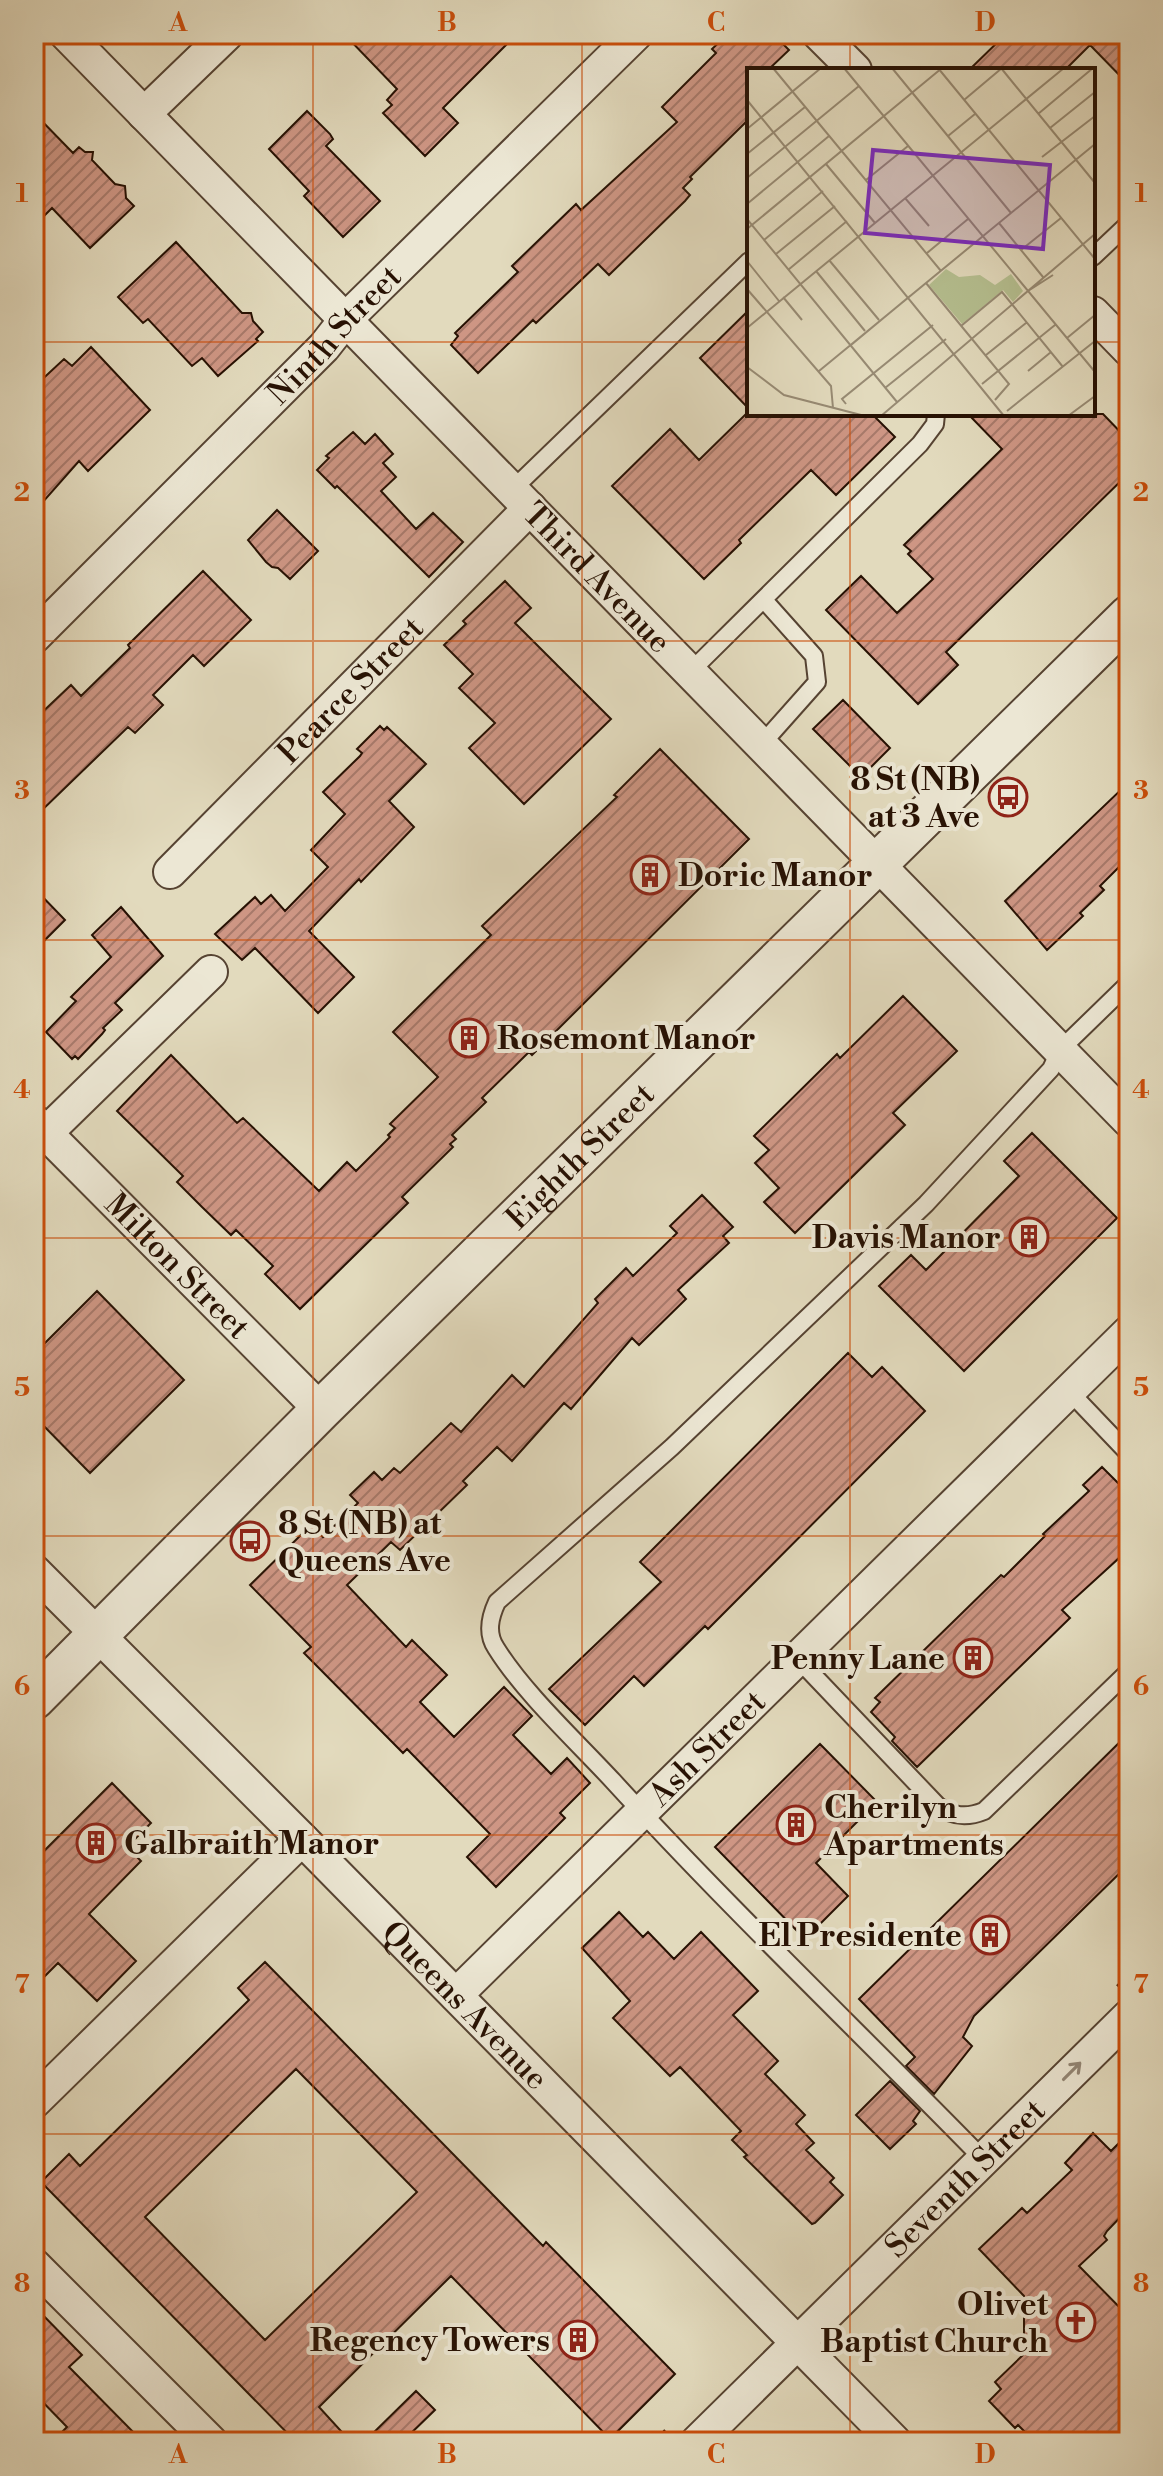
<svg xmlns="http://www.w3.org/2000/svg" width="1163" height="2476" font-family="'Libre Bodoni',serif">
<defs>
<pattern id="building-hatch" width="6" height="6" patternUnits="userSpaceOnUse" patternTransform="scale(2)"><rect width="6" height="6" fill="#ce9684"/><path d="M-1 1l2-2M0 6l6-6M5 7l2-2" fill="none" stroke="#a7796a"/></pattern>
</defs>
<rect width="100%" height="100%" fill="#e2dabd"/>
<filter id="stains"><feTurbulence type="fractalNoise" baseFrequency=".0025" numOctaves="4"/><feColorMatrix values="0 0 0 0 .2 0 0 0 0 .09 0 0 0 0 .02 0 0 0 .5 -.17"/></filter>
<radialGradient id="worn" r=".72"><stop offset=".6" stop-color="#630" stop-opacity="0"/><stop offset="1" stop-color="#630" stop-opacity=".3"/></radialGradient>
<path fill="url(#building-hatch)" stroke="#271103" stroke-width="2" fill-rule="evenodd" d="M344 34H517L443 108 458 123 425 156 383 113 392 105 387 100 397 89Z
M728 34H773L789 50 768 70H749V119L690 177 692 179 683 188 690 195 685 201 609 275 598 264 536 323 533 320 478 373 451 345 458 336 455 333 518 272 512 266 576 204 581 210 677 122 662 107 716 53 712 49Z
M1006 34H1129V85L1090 45 1065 70H969Z
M307 111 330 134 333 139 326 146 380 201 343 237 304 196 309 191 269 149Z
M34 113 73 153 79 147 85 152H93L92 160 115 184 125 186 126 198 134 206 90 248 52 208 34 226Z
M176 242 242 313H251L253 321 263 332 256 339 258 341 218 376 202 358 192 366 148 319 143 323 118 297Z
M749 310V409L700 358Z
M91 347 150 410 88 471 79 461 34 512V387L64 359 72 366Z
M746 414H872L895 437 836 495 811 470 739 540 741 543 704 579 612 486 670 429 699 460Z
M968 414H1103L1129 441V473L946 652 958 665 918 704 826 610 861 576 897 613 933 579 908 554 911 551 904 545 1002 449Z
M353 432 365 444 375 434 393 454 383 463 396 477 381 491 416 529 433 513 463 542 429 577 337 486 335 488 317 470 329 458 326 456Z
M277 510 318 551 290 579 278 568 272 567 266 562 248 540Z
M203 571 251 620 204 666 193 655 153 695 163 705 135 733 128 727 34 818V720L71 685 81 696 130 648 128 645Z
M505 581 531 608 515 623 611 719 524 804 469 748 495 723 459 688 473 674 444 645 466 624 463 621Z
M843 700 890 748 861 777 813 729Z
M380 726 384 730 387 727 426 764 389 801 414 827 361 882 359 879 309 931 354 977 318 1013 255 948 242 960 215 934 255 897 261 904 271 895 285 911 328 867 311 850 345 814 323 792 360 756 362 753 357 749Z
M660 749 749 839 532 1055 529 1052 482 1098 486 1102 452 1135 456 1139 450 1144 453 1147 402 1197 408 1203 300 1309 265 1274 273 1266 236 1230 231 1235 202 1207 177 1182 183 1176 117 1111 171 1055 237 1123 243 1118 319 1191 347 1162 356 1171 390 1137 388 1135 395 1128 390 1124 438 1077 393 1032 491 935 482 926 617 797 614 795Z
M1129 782V857L1100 886 1104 890 1080 913 1083 916 1047 950 1005 901Z
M34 888 65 920 34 951Z
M121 907 163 956 115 1003 122 1010 103 1028 105 1030 102 1034 78 1059 75 1056 72 1059 46 1032 76 1001 71 997 111 957 92 935Z
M903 996 957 1051 893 1113 905 1125 795 1233 764 1202 779 1188 755 1163 769 1150 754 1136 837 1054 840 1058Z
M1032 1133 1117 1218 964 1371 879 1286 911 1255 926 1270 1019 1176 1004 1161Z
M702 1195 733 1227 723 1236 729 1243 678 1290 686 1299 639 1345 632 1338 571 1409 564 1403 512 1461 497 1447 463 1481 467 1485 400 1550 391 1542 347 1585 406 1647 412 1640 447 1675 420 1702 454 1737 504 1687 532 1716 513 1735 551 1774 567 1758 590 1783 560 1813 565 1818 496 1887 467 1857 490 1834 407 1749 403 1753 304 1653 311 1647 250 1585 311 1525 323 1537 358 1503 350 1495 374 1472 382 1480 394 1468 400 1473 451 1423 461 1432 512 1375 524 1387 598 1303 595 1299 626 1268 633 1276 677 1233 670 1226Z
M97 1291 184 1380 90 1473 34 1416V1354Z
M848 1353 872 1377 882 1367 925 1411 708 1629 705 1626 644 1686 634 1676 585 1725 549 1689 661 1582 640 1562Z
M1102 1467 1129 1494V1549L1062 1610 1070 1618 917 1767 892 1741 895 1737 871 1712 880 1702 875 1698 1001 1575 1004 1577 1045 1536 1043 1534 1089 1491 1083 1485Z
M1129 1733V1864L974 2016 963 2037 972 2046 934 2094 906 2066 915 2057 859 1999Z
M820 1744 877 1802 816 1863 848 1896 805 1939 715 1847Z
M112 1783 151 1823 127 1847 141 1861 89 1914 136 1961 97 2001 58 1963 34 1987V1861Z
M619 1912 643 1937 648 1932 674 1959 701 1932 758 1991 733 2015 778 2061 765 2074 805 2115 796 2124 814 2143 806 2150 834 2178 830 2182 843 2195 815 2223 812 2224 744 2157 747 2155 732 2140 741 2131 680 2067 670 2076 613 2018 630 2001 582 1948Z
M265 1962 543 2246 546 2242 675 2374 610 2439 451 2276 319 2407 351 2442H296L41 2182 69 2154 80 2166 249 2000 238 1988ZM296 2069 417 2192 265 2340 145 2217Z
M890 2081 920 2111 913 2121 916 2124 890 2149 856 2115Z
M1093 2133 1111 2151 1129 2133V2208L1107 2231 1104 2236 1107 2240 1079 2266 1129 2317V2442H1035L1018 2425 1015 2428 989 2401 1001 2389 995 2382 1024 2354V2296L979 2249 1022 2208 1027 2213 1072 2170 1065 2163Z
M34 2306 82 2355 69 2367 143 2442H52L67 2427 34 2393Z
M416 2391 435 2410 402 2442H364Z"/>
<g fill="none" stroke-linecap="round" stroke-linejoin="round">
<defs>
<path id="service" d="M1093 257 1129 223
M512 490 749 261
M690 672 920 444 935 424 936 414
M761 745 817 682 814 656 764 600
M1069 1391 1129 1454
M798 1659 937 1805C952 1817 967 1818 984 1811L1129 1671
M983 2159C860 2033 732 1911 613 1781 576 1741 524 1693 496 1648 486 1633 490 1617 497 1602L672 1447 926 1204 1051 1069 1060 1050 1129 983"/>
<g id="minor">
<path id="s1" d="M66 34 1129 1121"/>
<path d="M819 34 855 70"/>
<path d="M144 114 227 34"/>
<path d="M1093 313 1129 350"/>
<path id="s2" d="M34 637 324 347 346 319 636 34"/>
<path id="s3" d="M170 872 530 508"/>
<path id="s4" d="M34 1121 321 1410"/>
<path d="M46 1133 211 972"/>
<path id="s5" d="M34 1571 302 1839 895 2442"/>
<path id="s6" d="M456 1995 1129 1332"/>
<path d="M34 2102 302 1839"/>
<path d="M34 2265 211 2442"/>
<path id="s7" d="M697 2442 1129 2016"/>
</g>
<g id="tertiary">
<path id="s8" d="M34 1699 321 1410 1129 616"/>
</g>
</defs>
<use href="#service" stroke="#564332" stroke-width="20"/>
<use href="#minor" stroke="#564332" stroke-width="36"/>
<use href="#tertiary" stroke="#564332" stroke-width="44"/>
<path stroke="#271103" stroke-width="5" stroke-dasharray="6 4" stroke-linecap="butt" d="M1118 1987 1129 1975
M655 2442 666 2431"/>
<use href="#service" stroke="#ece7d4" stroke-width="16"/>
<use href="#minor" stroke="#ece7d4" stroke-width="32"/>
<use href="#tertiary" stroke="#ece7d4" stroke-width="40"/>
</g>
<defs><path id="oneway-shaft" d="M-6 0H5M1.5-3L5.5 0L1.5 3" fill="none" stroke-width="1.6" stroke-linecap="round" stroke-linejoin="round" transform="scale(2)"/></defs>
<use stroke="#938776" href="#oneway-shaft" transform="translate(1072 2071) rotate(-45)"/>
<path fill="none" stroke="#cb4e0b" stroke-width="2" stroke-opacity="0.55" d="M313 34V2442M582 34V2442M850 34V70M34 342H749M1093 342H1129M850 414V2442M34 641H1129M34 940H1129M34 1238H1129M34 1536H1129M34 1835H1129M34 2134H1129"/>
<defs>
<symbol id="bus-ring" viewBox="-11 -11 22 22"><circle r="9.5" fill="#ece7d4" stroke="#8f2418" stroke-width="1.5"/><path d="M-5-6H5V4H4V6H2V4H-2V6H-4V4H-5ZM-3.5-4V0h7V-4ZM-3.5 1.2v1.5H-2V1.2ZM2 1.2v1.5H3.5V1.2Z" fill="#8f2418"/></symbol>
<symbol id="building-ring" viewBox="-11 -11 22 22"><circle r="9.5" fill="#ece7d4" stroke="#8f2418" stroke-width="1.5"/><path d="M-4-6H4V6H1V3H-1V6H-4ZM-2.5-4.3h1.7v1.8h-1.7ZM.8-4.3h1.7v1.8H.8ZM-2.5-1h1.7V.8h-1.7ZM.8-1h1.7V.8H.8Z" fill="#8f2418"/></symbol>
<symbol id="church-ring" viewBox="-11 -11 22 22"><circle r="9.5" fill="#ece7d4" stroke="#8f2418" stroke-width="1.5"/><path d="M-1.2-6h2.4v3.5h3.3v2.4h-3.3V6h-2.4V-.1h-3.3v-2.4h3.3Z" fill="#8f2418"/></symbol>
</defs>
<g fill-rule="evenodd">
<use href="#bus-ring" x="986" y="775" width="44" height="44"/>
<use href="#building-ring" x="628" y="853" width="44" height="44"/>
<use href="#building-ring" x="447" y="1016" width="44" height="44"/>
<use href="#building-ring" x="1007" y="1215" width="44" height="44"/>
<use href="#bus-ring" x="228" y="1519" width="44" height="44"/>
<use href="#building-ring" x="951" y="1636" width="44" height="44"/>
<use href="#building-ring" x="774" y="1803" width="44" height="44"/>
<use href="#building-ring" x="74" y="1821" width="44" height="44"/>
<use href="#building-ring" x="968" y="1913" width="44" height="44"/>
<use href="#church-ring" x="1054" y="2300" width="44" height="44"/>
<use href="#building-ring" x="556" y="2318" width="44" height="44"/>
</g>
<g text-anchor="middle" stroke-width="8" stroke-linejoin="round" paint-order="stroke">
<g font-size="32" fill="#271103" stroke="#ece7d4">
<text dy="11" stroke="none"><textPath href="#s2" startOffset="426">Ninth Street</textPath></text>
<text dy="11" stroke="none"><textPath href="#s1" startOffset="760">Third Avenue</textPath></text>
<text dy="11" stroke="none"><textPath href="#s3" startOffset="256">Pearce Street</textPath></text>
<text dy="11" stroke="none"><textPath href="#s8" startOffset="770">Eighth Street</textPath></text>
<text dy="11" stroke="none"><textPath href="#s4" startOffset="204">Milton Street</textPath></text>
<text dy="11" stroke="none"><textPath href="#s6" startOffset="352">Ash Street</textPath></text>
<text dy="11" stroke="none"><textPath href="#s5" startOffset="612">Queens Avenue</textPath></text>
<text dy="11" stroke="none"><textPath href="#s7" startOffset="376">Seventh Street</textPath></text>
</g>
<g font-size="32" font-weight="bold" fill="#271103" stroke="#ece7d4" text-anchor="end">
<text x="980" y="790">8 St (NB)<tspan x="980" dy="37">at 3 Ave</tspan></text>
<text x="678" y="886" text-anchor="start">Doric Manor</text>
<text x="497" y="1049" text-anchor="start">Rosemont Manor</text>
<text x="1001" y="1248">Davis Manor</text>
<text x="278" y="1534" text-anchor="start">8 St (NB) at<tspan x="278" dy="37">Queens Ave</tspan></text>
<text x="945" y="1669">Penny Lane</text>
<text x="824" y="1818" text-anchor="start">Cherilyn<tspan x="824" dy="37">Apartments</tspan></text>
<text x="124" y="1854" text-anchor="start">Galbraith Manor</text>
<text x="962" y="1946">El Presidente</text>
<text x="1048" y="2315">Olivet<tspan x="1048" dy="37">Baptist Church</tspan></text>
<text x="550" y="2351">Regency Towers</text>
</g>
</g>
<g transform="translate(747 68)">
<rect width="348" height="348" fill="#e2dabd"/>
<path d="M199 201 212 209 233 207 248 217 264 206 276 223 266 234 256 222 215 256 182 217Z" fill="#b5bf90"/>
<path fill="none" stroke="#978a73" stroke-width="2" d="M26 0 194 203M97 0 348 304M145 0 264 145M191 0 348 191M254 0 348 115M0 32 257 348M217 32 255 0M291 46 346 0M303 60 348 24M0 61 74 0M201 68 228 46M0 86 58 39M295 89 348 48M79 96 128 155M0 110 112 18M119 112 161 78M158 130 182 158M0 136 82 68M0 151 150 334M252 155 296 209M0 161 195 0M17 172 76 123M274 182 314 150M180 185 221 151M29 186 88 138M82 192 132 252M0 193 32 233M41 202 100 153M69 203 118 263M179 215 262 316 248 332M0 221 84 318 86 340M281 223 306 207M36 229 55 252M214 258 255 224 316 299M0 260 317 0M320 270 348 247M104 277 163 228M239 287 279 255M0 299 37 327 118 348M72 303 348 76M281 303 304 284M235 316 308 257M138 320 199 271M99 336 95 331 186 257M260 343 348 273M134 348 348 166M321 348 348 328"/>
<path fill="#7b2cbf" fill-opacity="0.15" stroke="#7b2cbf" stroke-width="4" d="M126 82 303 97 296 181 118 165Z"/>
<rect width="348" height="348" fill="none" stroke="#271103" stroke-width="4"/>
</g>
<rect width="1163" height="2476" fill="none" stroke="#e2dabd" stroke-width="88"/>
<rect x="44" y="44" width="1075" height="2388" fill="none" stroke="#cb4e0b" stroke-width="3"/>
<g font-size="26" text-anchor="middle" font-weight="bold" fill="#cb4e0b">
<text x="178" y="31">A</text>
<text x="447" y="31">B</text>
<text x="716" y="31">C</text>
<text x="985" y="31">D</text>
<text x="22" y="202">1</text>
<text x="1141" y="202">1</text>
<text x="22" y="501">2</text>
<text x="1141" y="501">2</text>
<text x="22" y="799">3</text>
<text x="1141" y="799">3</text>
<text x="22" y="1098">4</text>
<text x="1141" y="1098">4</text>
<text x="22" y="1396">5</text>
<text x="1141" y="1396">5</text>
<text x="22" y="1695">6</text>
<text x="1141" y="1695">6</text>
<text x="22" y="1993">7</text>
<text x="1141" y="1993">7</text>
<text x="22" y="2292">8</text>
<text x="1141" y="2292">8</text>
<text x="178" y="2463">A</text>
<text x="447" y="2463">B</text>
<text x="716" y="2463">C</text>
<text x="985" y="2463">D</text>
</g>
<rect width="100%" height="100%" filter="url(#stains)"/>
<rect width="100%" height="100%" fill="url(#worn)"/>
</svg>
